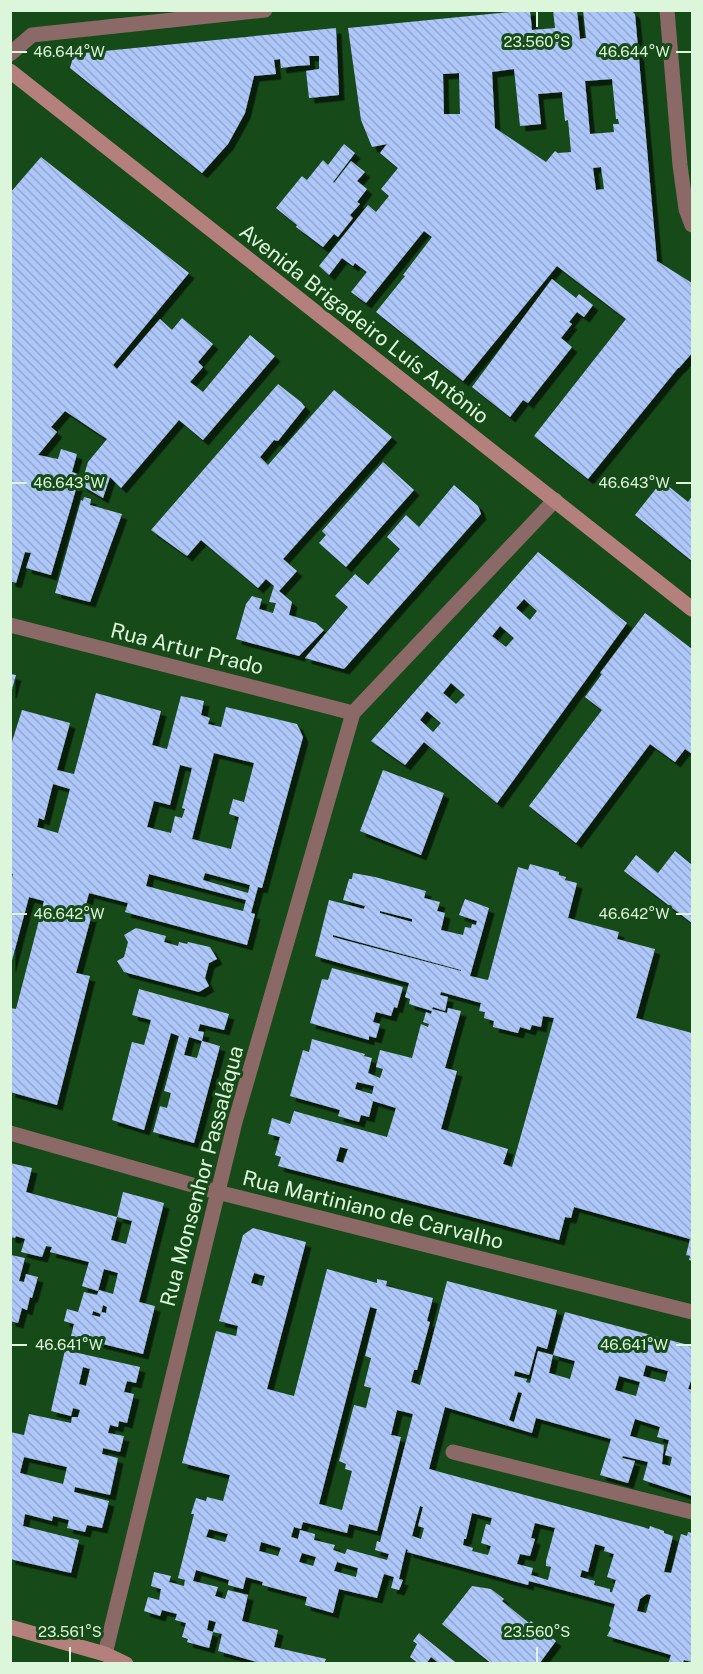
<svg xmlns="http://www.w3.org/2000/svg" width="703" height="1674" font-family="'Public Sans',sans-serif">
<defs>
<pattern id="building-back-hatch" width="6" height="6" patternUnits="userSpaceOnUse" patternTransform="scale(1.5)"><rect width="6" height="6" fill="#aec7fa"/><path d="M-1 5l2 2M0 0l6 6M5-1l2 2" fill="none" stroke="#93a8cc"/></pattern>
<filter id="shadow"><feDropShadow dx="5.5" dy="5.5" stdDeviation="0" flood-color="#0009"/></filter>
</defs>
<rect width="100%" height="100%" fill="#174a19"/>
<path fill="url(#building-back-hatch)" fill-rule="evenodd" filter="url(#shadow)" d="M530 10 532 30 555 28 553 10H577L580 39 586 38 583 10H631L635 14 657 261 692 283V353L679 368H678L588 479 534 436 626 319 557 266 463 381 376 312 405 276 403 275 432 237 424 231 366 303 351 292 367 272 355 263 353 266 342 258 329 275 319 266 368 205 376 212 389 196 381 189 398 168 380 153 387 144 372 147 361 120 348 28ZM514 69 520 126 541 124 538 94 562 92 565 121 568 120 571 152 558 153 555 151 546 162 495 128 492 72ZM459 73 460 114H444L443 74ZM612 79 616 119H618L619 124H613L614 132 590 134 585 81ZM601 167 604 189 596 190 593 168Z
M336 28 339 95 309 98 306 71 319 69V56H309L310 65 296 66 281 68 280 59 274 60 276 74 254 76 245 113 228 144 202 173 70 68 74 54Z
M344 144 355 153 333 182 334 183 351 161 365 172 357 181 367 189 357 202 360 204 350 215 353 218 338 237 334 234 323 247 296 227 297 225 276 208 302 176 307 180 323 160 328 165Z
M41 157 189 273 113 365 117 369 160 319 172 330 182 318 213 344 198 362 203 367 190 382 203 392 250 335 275 356 203 440 179 420 121 488 110 477 103 498 81 485 88 462 107 439 65 411 51 427 57 432 38 455 58 459 61 449 77 454 72 472 80 475 70 510 51 575 26 568 31 553 25 552 16 583 10 581V193Z
M552 279 576 298 579 294 593 305 584 317 577 312 569 322 572 324 561 338 572 347 528 403 523 400 510 417 472 387Z
M278 384 301 402 305 407 278 441 274 440 260 457 268 465 334 390 392 437 283 559 297 571 279 591 292 602 289 615 316 623 324 630 299 656 236 639 246 604 252 596 262 599 259 609 273 613 276 603 269 602 274 586 266 579 258 588 201 540 187 556 151 530Z
M383 462 414 490 346 567 319 543 326 535 322 531Z
M662 481 688 502 692 496V561L635 515Z
M454 485 478 506 481 514 344 669 305 658 348 607 335 596 355 574 368 585 400 549 387 537 406 515 419 527Z
M84 497 91 499 90 505 122 514 90 602 55 593 81 500 83 501Z
M538 552 627 623 497 803 424 742 405 765 371 741ZM524 599 537 611 530 620 516 608ZM500 626 514 638 506 647 492 636ZM451 683 465 695 456 704 443 693ZM427 711 441 723 433 732 420 720Z
M645 613 692 649V754L685 749 675 762 650 744 576 843 529 806 602 710 585 697 602 674 600 673Z
M10 674 16 675 11 693H10Z
M96 693 161 711 152 745 167 749 181 696 204 701 201 715 210 718 208 724 221 727 226 707 297 724 303 737 262 888 258 887 251 913 255 914 247 945 125 912 128 903 89 893 84 912 92 914 76 973 90 976 57 1105 10 1092V1008L16 1009 44 901 29 897 10 968V884L13 874 10 873V748L22 710 70 723 57 770 74 774ZM214 753 254 763 244 802 233 799 229 814 239 817 231 849 192 839ZM180 765 192 768 182 808 185 809 182 818 175 816 171 833 147 827 154 801 170 805ZM53 784 70 789 58 833 37 827 39 818 44 820ZM205 873 250 885 248 893 203 880ZM149 874 246 900 243 911 146 886Z
M383 770 444 793 421 855 360 831Z
M675 851 692 865V923L624 871 636 855 658 873Z
M530 864 559 872V875L566 877 565 880 577 883 568 918 619 932 617 939 655 949 636 1018 692 1033V1261L689 1260 690 1256 686 1255 690 1239 574 1207 571 1218 565 1217 559 1240 278 1166 281 1157 275 1155 280 1137 268 1134 272 1118 290 1124 294 1111 387 1137 396 1108 373 1101 369 1117 361 1115 359 1122 338 1116 340 1110 290 1096 303 1050 309 1052 312 1039 365 1054 364 1056 372 1058 368 1073 380 1078 383 1069 376 1067 380 1050 412 1058 421 1024 428 1027 429 1024 423 1022 426 1012 431 1014 432 1011 409 1004 410 999 405 997 409 983 315 956 329 900 364 909 365 906 343 900 349 879H352L353 873 375 877 426 891 424 898 440 902 437 911 445 913 441 930 463 935 465 927 471 928 472 924 476 925 477 921 459 915 465 899 489 908 470 976 488 980 518 867 528 870ZM380 911 412 919V922L380 913ZM333 935 461 970V971L333 937ZM441 992 481 1003 479 1011 485 1012 484 1018 494 1021 493 1027 518 1033 520 1027 530 1030 532 1025 541 1027 543 1016 554 1018 512 1167 503 1164 508 1149 441 1129 457 1071 445 1068 461 1011 448 1008 447 1013 432 1009 433 1007 445 1011 448 997 440 995ZM357 1082 374 1086 372 1094 355 1089ZM340 1147 348 1149 343 1163 336 1161Z
M136 928 166 936 164 942 178 946 179 942 187 944 188 942 210 947 217 959 209 963 205 978 209 986 199 992 124 972 117 961 124 957 128 942 124 935Z
M332 968 403 987 397 1008 394 1007 391 1016 376 1012 373 1022 380 1024 376 1038 369 1036V1040L310 1023 322 979 328 980Z
M139 989 229 1014 224 1030 200 1024 198 1031 204 1032 202 1041 220 1046 194 1143 153 1132 160 1106 167 1108 171 1093 164 1091 179 1036 171 1033 144 1130 112 1120 132 1042 144 1045 151 1020 132 1015ZM189 1037 202 1041 197 1058 184 1055Z
M10 1163 32 1168 26 1192 117 1217 111 1240 126 1244 132 1221 117 1217 123 1192 164 1203 139 1302 155 1306 143 1354 71 1336 74 1324 64 1321 67 1309 78 1312 84 1292 97 1295 99 1290 113 1294 118 1273 104 1269 98 1291 82 1286 89 1262 50 1252 52 1247 46 1246 42 1257 21 1252 25 1239 16 1236 15 1238 10 1237ZM103 1305 107 1307 106 1313 101 1312 100 1317 92 1315 93 1311 101 1314Z
M253 1228 306 1242 267 1389 294 1396 327 1269 377 1283V1279L387 1281 386 1286 433 1298 427 1321 430 1322 417 1370H414L411 1382 420 1385 447 1281 557 1310 547 1349 537 1346 529 1375 515 1371 514 1376 527 1379 526 1382 530 1383 538 1351 553 1355 549 1373 570 1379 575 1361 553 1355 565 1312 692 1346V1378L688 1389 692 1390V1496L643 1480 648 1462 623 1456 622 1458 635 1461 628 1483 600 1475 611 1439 536 1418 532 1433 445 1407 429 1469 643 1527 649 1529 650 1526 664 1531V1533L673 1536 664 1572 671 1573 681 1534 687 1536 688 1532 692 1533V1662L684 1660 682 1664H668L671 1655 607 1636 611 1628 609 1626 615 1604 529 1581 528 1585 407 1552 408 1550 406 1549 399 1579 403 1580 399 1590 391 1588 394 1577 384 1574 377 1598 339 1589 333 1613 305 1605 307 1597 262 1585 263 1582 246 1577 243 1589 228 1585 229 1580 196 1570 193 1581 218 1587 215 1596 225 1599 228 1590 248 1595 242 1621 278 1630 274 1647 326 1659 324 1664H264L218 1651 222 1634 213 1632 216 1622 209 1620 207 1630 213 1632 209 1648 187 1642 188 1639 182 1637 186 1623 175 1620 177 1614 162 1610 160 1616 144 1611 148 1597 159 1600 161 1589 151 1586 154 1572 171 1576 169 1582 184 1586 185 1580 178 1578 194 1514H191L196 1498 206 1501 207 1497 223 1501 230 1475 182 1463 216 1331 236 1336 238 1326 219 1321 243 1235ZM254 1273 265 1276 262 1286 251 1283ZM370 1307 377 1309 365 1356 371 1358 364 1386 371 1388 366 1408 354 1405 339 1461 346 1464 345 1469 352 1471 342 1510 319 1504ZM646 1365 668 1371 665 1382 643 1376ZM619 1376 640 1382 636 1396 615 1390ZM518 1392 522 1393 514 1422 509 1420ZM397 1410 413 1414 380 1542 377 1541 375 1550 389 1554 387 1560 347 1549 345 1554 333 1550 335 1545 314 1540 315 1534 300 1530 298 1539 291 1537 294 1527 301 1529 303 1522 347 1533 349 1524 377 1531 401 1437 391 1435ZM635 1419 660 1427 657 1437 669 1440 665 1455 672 1457 670 1466 662 1464 664 1445 630 1436ZM420 1506 423 1507 418 1526 424 1528 421 1539 412 1536ZM472 1513 492 1518 490 1525 486 1524 481 1543 491 1546 488 1555 472 1551 473 1548 463 1545 464 1539H466ZM535 1523 555 1528 546 1561V1566L551 1567 548 1580 531 1575 533 1568 517 1564 520 1554 530 1556 535 1539 531 1538ZM209 1529 228 1534 225 1542 206 1537ZM261 1542 281 1548 278 1556 259 1551ZM595 1544 605 1547 604 1551 614 1554 607 1577 616 1580 612 1592H610V1589L594 1585 595 1581 580 1577 582 1570 588 1572ZM302 1553 316 1557 313 1566 299 1562ZM337 1562 358 1568 356 1577 334 1571ZM647 1594 651 1595 646 1613 637 1611 640 1599Z
M11 1255 25 1258 19 1281 24 1282 26 1274 38 1277 32 1298 30 1297 27 1310 22 1308 18 1323 10 1321Z
M65 1350 140 1367 136 1383 127 1381 124 1392 134 1394 127 1423 119 1421 118 1427 110 1425 108 1433 124 1436 120 1452 103 1448 102 1454 118 1458 110 1495 75 1487 74 1492 109 1501 102 1528 87 1525 85 1532 67 1528 69 1520 53 1516 52 1521 25 1514 23 1526 79 1540 71 1573 10 1559V1432L24 1435 29 1414 71 1423 72 1417H78L80 1410 73 1408 71 1416 51 1411ZM83 1367 90 1369 86 1386 79 1384ZM24 1457 67 1467 63 1484 20 1473Z
M472 1586 491 1589 504 1599 502 1601 529 1623 531 1621 556 1641 539 1664H492L442 1624Z
M419 1633 450 1658 458 1664H440L431 1657 426 1664H419L410 1657 417 1644 413 1641Z"/>
<g fill="none" stroke-linecap="round" stroke-linejoin="round">
<path stroke="#8a6966" stroke-width="15" d="M667 10 680 165 686 209 692 225
M10 54 32 35 265 10
M10 625 353 713
M10 1133 217 1192 692 1312
M453 1452 692 1512
M105 1654 235 1122 353 713 555 500"/>
<path stroke="#b3807c" stroke-width="15" d="M10 71 692 609
M10 1627 105 1654 126 1664"/>
</g>
<path fill="none" stroke="#dbf6da" stroke-width="2" d="M537 12V27M12 52H27M676 52H691M12 483H27M676 483H691M12 914H27M676 914H691M12 1345H27M676 1345H691M70 1647V1662M537 1647V1662"/>
<g text-anchor="middle" stroke-width="6" stroke-linejoin="round" paint-order="stroke">
<g font-size="21" fill="#dbf6da" stroke="#174a19">
<text transform="translate(364 324) rotate(38)" y="7">Avenida Brigadeiro Luís Antônio</text>
<text transform="translate(187 649) rotate(14)" y="7">Rua Artur Prado</text>
<text transform="translate(202 1176) rotate(-75)" y="7">Rua Monsenhor Passaláqua</text>
<text transform="translate(373 1210) rotate(14)" y="7">Rua Martiniano de Carvalho</text>
</g>
</g>
<g font-size="15" text-anchor="middle" fill="#dbf6da" stroke="#174a19" stroke-width="6" stroke-linejoin="round" paint-order="stroke">
<text x="537" y="47">23.560°S</text>
<text x="69" y="57">46.644°W</text>
<text x="634" y="57">46.644°W</text>
<text x="634" y="488">46.643°W</text>
<text x="69" y="488">46.643°W</text>
<text x="634" y="919">46.642°W</text>
<text x="69" y="919">46.642°W</text>
<text x="69" y="1350">46.641°W</text>
<text x="634" y="1350">46.641°W</text>
<text x="70" y="1637">23.561°S</text>
<text x="537" y="1637">23.560°S</text>
</g>
<rect width="703" height="1674" fill="none" stroke="#dbf6da" stroke-width="24"/>
</svg>
